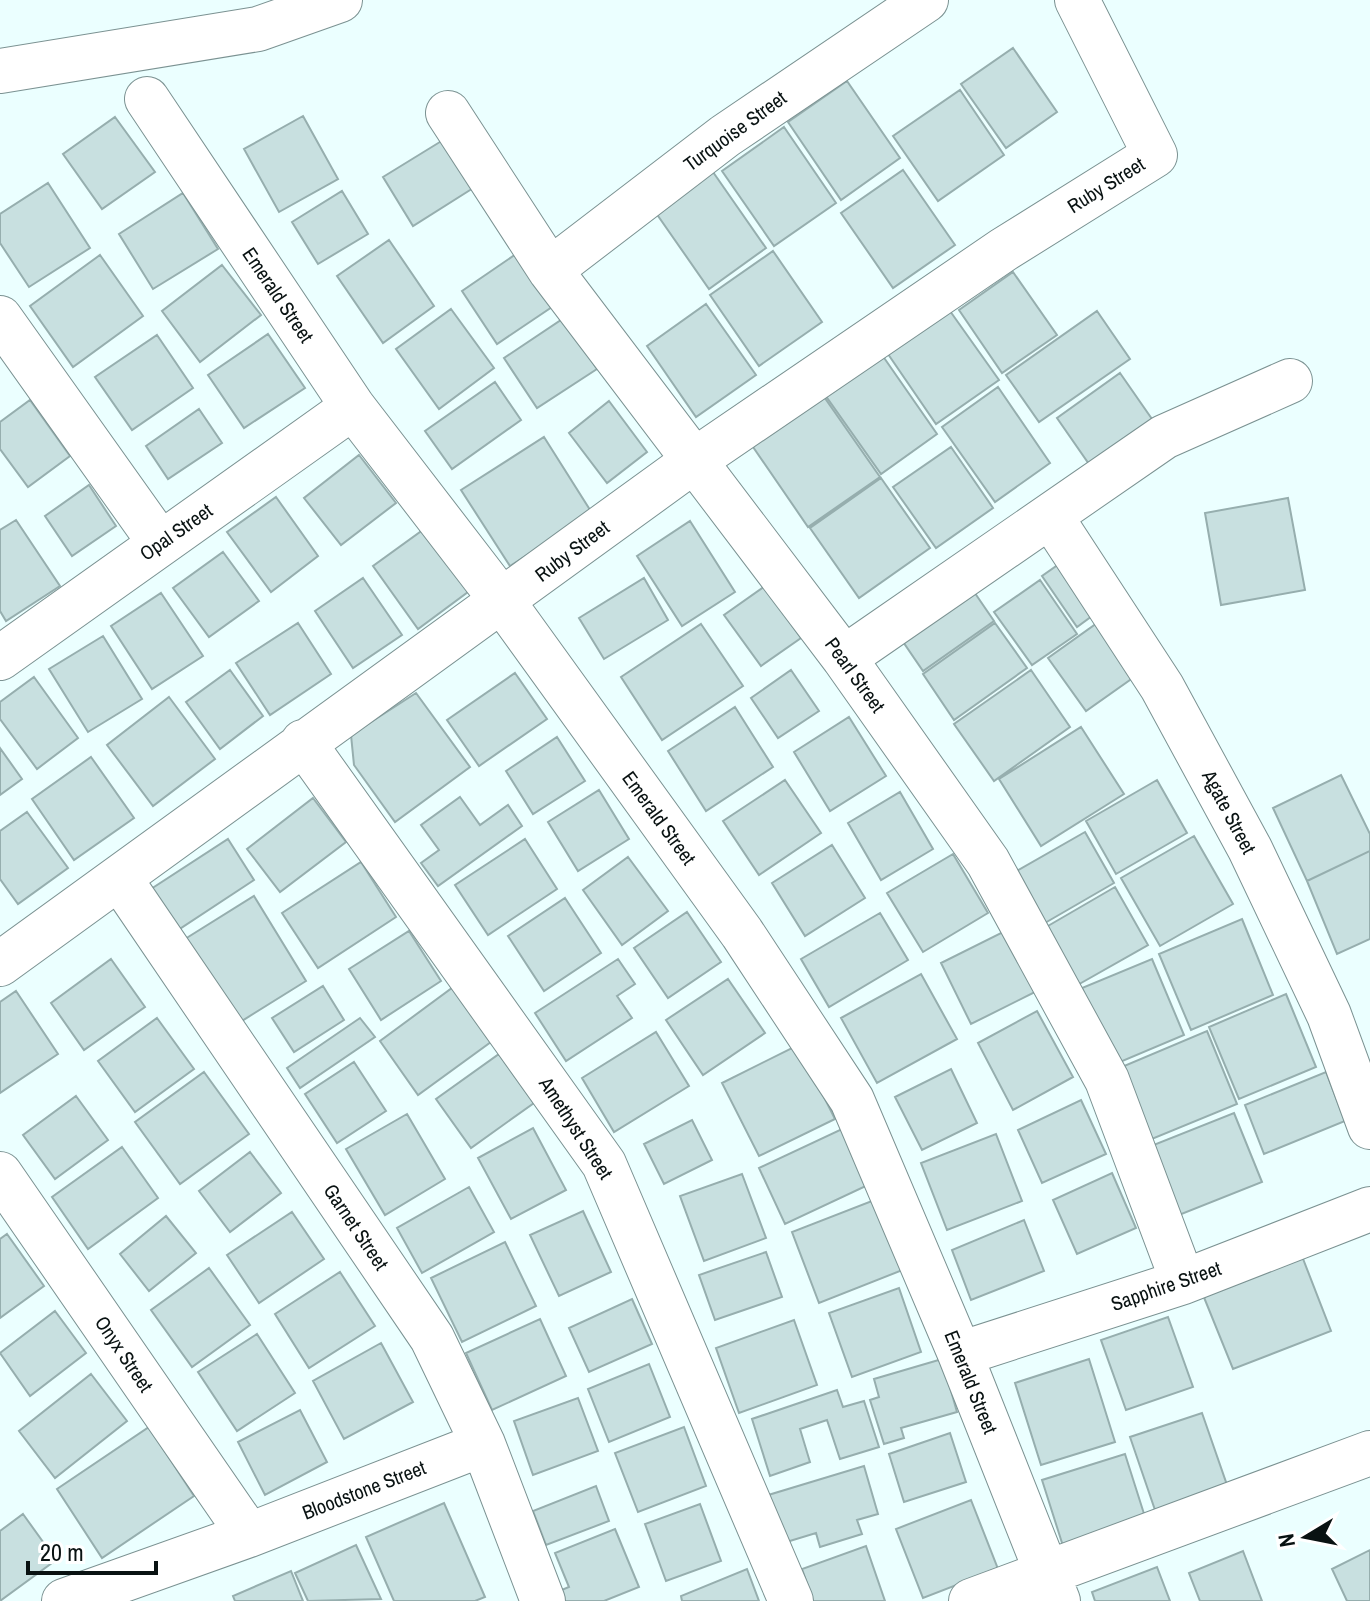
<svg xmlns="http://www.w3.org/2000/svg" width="1370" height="1601" font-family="'Archivo Narrow',sans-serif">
<rect width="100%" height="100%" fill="#ebffff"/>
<path fill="#c8e0e0" stroke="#96aeae" stroke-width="2" d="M1013 48 1057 112 1006 148 961 84Z
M847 81 900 158 841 200 788 122Z
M960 90 1004 155 938 201 893 136Z
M303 116 338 179 279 212 244 149Z
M115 117 155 172 102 209 63 154Z
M784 127 836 203 774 246 722 171Z
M448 137 478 185 413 226 383 177Z
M903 170 955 245 893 288 841 213Z
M713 172 766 248 709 289 656 213Z
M48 183 90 248 29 287 0 243V214Z
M342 191 368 234 318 264 292 222Z
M183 193 218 249 153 289 119 234Z
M389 240 434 306 383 343 337 276Z
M773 251 822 322 759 366 710 295Z
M516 254 552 307 497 344 462 291Z
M100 255 143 316 73 367 30 306Z
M222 265 261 315 200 362 162 311Z
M1013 272 1057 335 1002 373 959 310Z
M706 304 756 375 696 417 647 346Z
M451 309 494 368 439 409 396 349Z
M950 311 999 380 936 424 888 354Z
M1097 311 1130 359 1039 422 1006 375Z
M564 318 597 369 537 408 504 358Z
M268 334 305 388 244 428 208 375Z
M157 335 193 388 132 430 95 377Z
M880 352 937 434 881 474 823 392Z
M1120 373 1161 432 1098 477 1057 418Z
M495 382 521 420 452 469 425 431Z
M998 387 1050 463 995 502 942 427Z
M822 394 880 477 808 527 751 444Z
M30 400 70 456 28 487 0 449V422Z
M609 401 647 452 607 483 569 433Z
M199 409 222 443 168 479 146 446Z
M544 437 592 513 510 566 461 490Z
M951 447 993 508 936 548 893 487Z
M359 455 396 503 341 545 304 498Z
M881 478 930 548 859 598 810 528Z
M89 485 116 526 72 556 45 516Z
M276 497 318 556 271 592 227 532Z
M1288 498 1305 590 1221 605 1205 513Z
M16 520 60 586 6 621 0 611V530Z
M690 521 735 592 682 626 637 556Z
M427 527 472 589 418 629 373 566Z
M223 552 259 601 209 637 173 588Z
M1072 555 1107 605 1077 627 1042 576Z
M363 578 402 635 353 668 315 611Z
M644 578 668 620 604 659 579 618Z
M1040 580 1077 634 1032 665 994 612Z
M968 583 994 621 923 671 897 633Z
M765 586 801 638 761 666 724 615Z
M161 593 203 656 152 689 111 626Z
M1100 621 1137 675 1086 711 1048 658Z
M298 623 331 674 270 715 236 663Z
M995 623 1027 668 954 720 923 674Z
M701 624 743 686 662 740 621 677Z
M103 636 142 699 88 732 49 669Z
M230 670 263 716 220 749 186 702Z
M791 670 819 711 778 738 751 698Z
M1031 670 1070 727 994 781 954 724Z
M515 673 547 719 479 766 447 720Z
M34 677 78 738 37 769 0 719V702Z
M416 693 470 767 395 822 354 765 351 735Z
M169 697 215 759 153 806 107 745Z
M735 707 773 767 706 811 668 751Z
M849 717 886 776 830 811 794 752Z
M1081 727 1124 794 1041 846 999 779Z
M557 737 585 781 533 814 506 771Z
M0 748 22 779 0 795Z
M91 757 134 818 74 860 32 799Z
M1341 775 1370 834V851L1307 881 1273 808Z
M785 780 821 833 759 875 723 821Z
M1157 780 1187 833 1116 874 1086 821Z
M599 790 629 839 578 871 548 822Z
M900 792 933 849 881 880 848 823Z
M460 797 480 825 508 805 522 826 438 886 421 863 439 850 421 825Z
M313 798 346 842 280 892 247 849Z
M27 812 68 868 18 904 0 879V831Z
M1085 832 1114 883 1038 927 1008 876Z
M1194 836 1233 904 1160 946 1121 878Z
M228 839 254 880 178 930 151 889Z
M525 839 557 889 488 935 455 885Z
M832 845 865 898 805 936 772 883Z
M1370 851V939L1337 954 1307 881Z
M953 854 988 913 923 952 887 893Z
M628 857 668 911 622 945 583 890Z
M361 862 396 917 318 968 282 913Z
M1115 887 1148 945 1074 987 1041 930Z
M254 896 306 981 237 1024 185 939Z
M565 898 601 953 544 991 508 936Z
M687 912 721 962 668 998 634 948Z
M880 913 908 960 829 1007 801 959Z
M1242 919 1273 995 1191 1030 1159 954Z
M1007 930 1037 991 971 1024 941 963Z
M409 931 441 981 381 1020 349 969Z
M111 959 145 1007 84 1050 51 1003Z
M618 959 635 984 617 996 632 1018 566 1061 535 1013Z
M1152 959 1184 1035 1113 1065 1082 988Z
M921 974 957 1039 877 1083 841 1018Z
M728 979 765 1033 703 1075 666 1020Z
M456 985 495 1039 418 1095 380 1041Z
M323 986 344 1020 294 1052 272 1018Z
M16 991 58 1054 0 1093V1002Z
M1286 994 1316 1067 1239 1099 1209 1027Z
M1037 1011 1073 1077 1013 1110 978 1043Z
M157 1018 194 1069 135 1112 98 1061Z
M360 1018 375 1037 300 1088 287 1068Z
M1207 1031 1237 1104 1147 1141 1117 1069Z
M656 1032 689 1086 614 1132 582 1078Z
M798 1045 835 1119 759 1156 722 1083Z
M499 1054 534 1103 471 1148 436 1099Z
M354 1062 386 1111 337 1143 305 1094Z
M951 1069 977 1123 922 1150 895 1097Z
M204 1072 249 1134 180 1184 135 1122Z
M1326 1072 1345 1121 1264 1154 1245 1105Z
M76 1096 108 1140 55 1179 23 1135Z
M1081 1100 1106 1154 1042 1183 1018 1130Z
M1234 1113 1262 1182 1179 1215 1151 1146Z
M407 1114 445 1179 385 1215 346 1149Z
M692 1120 712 1160 664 1184 644 1144Z
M533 1128 566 1190 511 1219 478 1158Z
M842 1129 868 1185 785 1224 759 1168Z
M996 1134 1022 1201 947 1230 921 1163Z
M122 1147 158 1198 88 1249 52 1197Z
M250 1152 281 1193 230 1232 199 1191Z
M1112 1173 1136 1228 1077 1254 1053 1200Z
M742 1174 766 1238 704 1261 680 1196Z
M469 1187 494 1232 422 1273 397 1228Z
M877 1199 905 1269 819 1303 792 1232Z
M583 1211 611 1272 559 1296 530 1235Z
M292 1212 324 1259 259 1303 227 1255Z
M166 1216 196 1253 149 1291 120 1254Z
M1024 1220 1044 1271 971 1300 952 1250Z
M7 1234 44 1286 0 1318V1239Z
M505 1242 536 1306 462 1342 431 1278Z
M1300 1251 1331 1331 1233 1369 1201 1290Z
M766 1252 782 1297 715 1320 699 1275Z
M209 1268 250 1325 192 1367 151 1310Z
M340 1272 375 1326 309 1368 275 1314Z
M899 1288 921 1352 852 1377 829 1313Z
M632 1299 652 1344 589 1372 569 1328Z
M55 1311 86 1353 30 1396 0 1353Z
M1168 1317 1193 1387 1126 1410 1101 1340Z
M540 1319 566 1376 492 1410 466 1353Z
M794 1320 817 1385 739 1413 716 1348Z
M257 1334 295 1393 237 1431 198 1372Z
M381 1343 413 1402 344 1439 313 1381Z
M942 1359 957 1412 901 1428 904 1438 884 1444 870 1400 879 1397 874 1379Z
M1089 1359 1115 1442 1041 1465 1015 1383Z
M649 1364 670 1417 609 1442 588 1389Z
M91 1374 127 1421 55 1478 19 1431Z
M837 1390 843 1407 864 1401 879 1447 840 1459 827 1420 800 1429 810 1462 770 1476 752 1419Z
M578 1398 598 1451 533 1475 514 1421Z
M300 1410 327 1462 265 1495 238 1442Z
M1202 1413 1227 1485 1155 1510 1130 1437Z
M149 1427 194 1496 102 1558 57 1489Z
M684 1427 706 1486 638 1512 615 1453Z
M950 1433 966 1482 904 1502 889 1454Z
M1125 1454 1146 1520 1063 1546 1042 1480Z
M864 1466 878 1514 857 1520 862 1534 820 1547 816 1533 780 1544 765 1496Z
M596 1486 609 1521 546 1545 533 1511Z
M971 1500 998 1569 923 1598 896 1529Z
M444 1503 485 1597 475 1601H394L366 1537Z
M700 1504 721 1561 666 1581 645 1524Z
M23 1514 56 1560 0 1601V1531Z
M615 1529 639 1587 604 1601H555L552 1594 569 1587 555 1553Z
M356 1545 381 1599 308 1601 295 1573Z
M866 1546 885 1601H813L802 1569Z
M1370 1550V1601H1347L1332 1569Z
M1243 1551 1262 1601H1200L1189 1573Z
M1157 1567 1170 1601H1095L1092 1592Z
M747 1569 759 1601H682L681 1596Z
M291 1571 303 1601H235L233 1596Z"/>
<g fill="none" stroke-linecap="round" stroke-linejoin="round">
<defs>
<path id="minor" d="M0 71 258 29 340 0
M147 99 353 407 503 602 742 933 852 1100 960 1354 1058 1601
M448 113 550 270 844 658 988 862 1107 1080 1183 1282
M550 270 725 136 926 0
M0 318 160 543
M1051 517 1162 687 1250 849 1329 1015 1370 1127
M0 658 353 407
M844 658 1164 437 1290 381
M303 742 604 1164 791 1601
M120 879 432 1338 483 1444 543 1601
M0 964 695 460 1003 250 1155 155 1077 0
M0 1174 249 1535
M960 1354 1183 1282 1370 1209
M64 1601 249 1535 483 1444
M971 1601 1370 1453"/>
</defs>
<use href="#minor" stroke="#7b9292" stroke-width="46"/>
<use href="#minor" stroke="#fff" stroke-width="44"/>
</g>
<g text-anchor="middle" stroke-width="8" stroke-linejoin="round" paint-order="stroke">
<g font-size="20" fill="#091212" stroke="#fff">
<text transform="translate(735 131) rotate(-36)" y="7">Turquoise Street</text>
<text transform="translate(1106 185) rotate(-32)" y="7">Ruby Street</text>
<text transform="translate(278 295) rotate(56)" y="7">Emerald Street</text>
<text transform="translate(176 532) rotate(-35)" y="7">Opal Street</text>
<text transform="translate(572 551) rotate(-37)" y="7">Ruby Street</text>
<text transform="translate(855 675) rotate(54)" y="7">Pearl Street</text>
<text transform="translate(1229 812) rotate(62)" y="7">Agate Street</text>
<text transform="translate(659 818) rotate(54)" y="7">Emerald Street</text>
<text transform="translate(576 1128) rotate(57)" y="7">Amethyst Street</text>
<text transform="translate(356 1227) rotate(56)" y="7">Garnet Street</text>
<text transform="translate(1166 1286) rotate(-19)" y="7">Sapphire Street</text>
<text transform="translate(124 1354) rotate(56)" y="7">Onyx Street</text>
<text transform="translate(971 1382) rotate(68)" y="7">Emerald Street</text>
<text transform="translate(364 1490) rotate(-21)" y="7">Bloodstone Street</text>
</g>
</g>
<g transform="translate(1306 1537) rotate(260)" stroke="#ffffff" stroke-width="6" paint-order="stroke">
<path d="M0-6L14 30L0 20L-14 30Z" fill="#091212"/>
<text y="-12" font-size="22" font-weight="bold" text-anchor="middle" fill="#091212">N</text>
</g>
<path d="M28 1561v12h128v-12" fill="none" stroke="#091212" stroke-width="4"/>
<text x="40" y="1561" font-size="24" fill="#091212" stroke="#ffffff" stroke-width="6" paint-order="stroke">20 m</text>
</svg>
